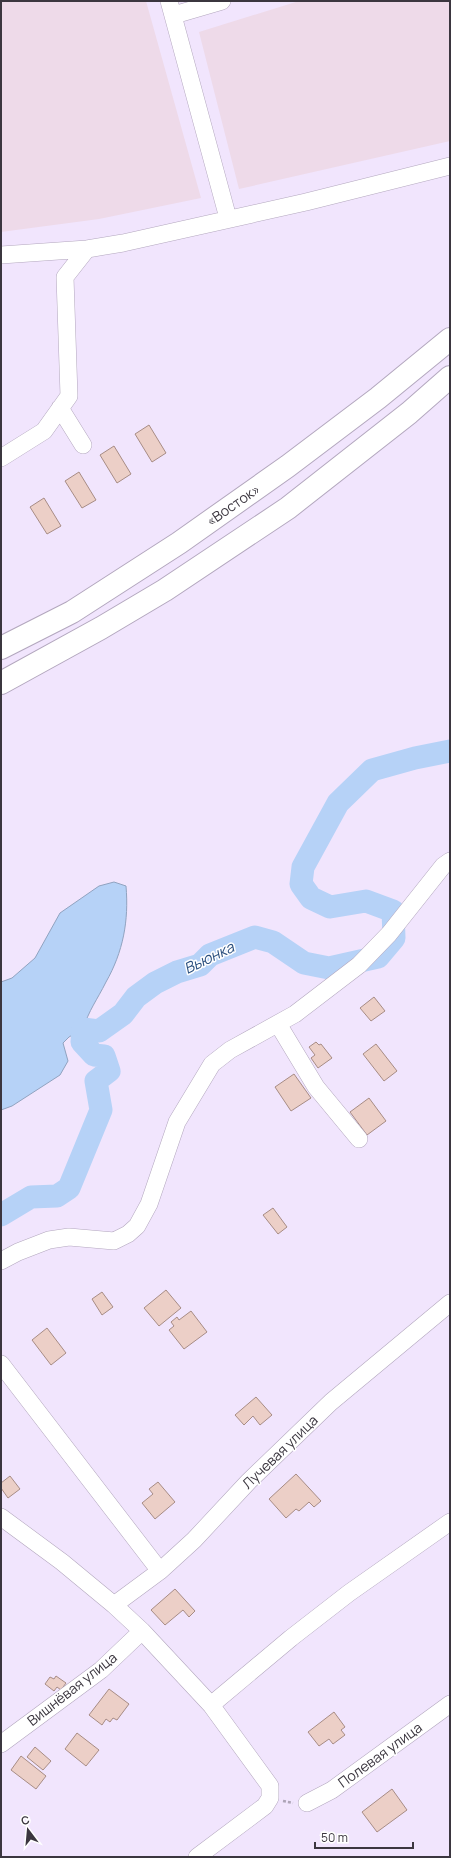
<svg xmlns="http://www.w3.org/2000/svg" width="451" height="1858" font-family="Manrope,sans-serif">
<rect width="100%" height="100%" fill="#f1e5fd"/>
<path fill="#eedae9" d="M1 1H146L201 198 99 219 1 232Z
M299 1H450V141L239 189 199 32Z"/>
<path fill="#b6d2f7" stroke="#91a3c0" d="M114 882 126 886C129 921 123 952 106 982 97 1000 89 1010 83 1029L69 1037 63 1043 68 1061 60 1075 12 1106 1 1110V982L12 978 35 958 60 913 99 886Z"/>
<g fill="none" stroke-linecap="round" stroke-linejoin="round">
<path stroke="#b6d2f7" stroke-width="23" d="M1 1215 31 1197 57 1196 69 1188 101 1110 96 1081 109 1071 104 1056 94 1055 82 1042 83 1029 99 1031 123 1014 136 997 155 983 177 972 200 965 210 955 255 937 273 942 304 963 329 968 378 957 394 938 393 911 366 901 330 907 311 898 301 884 303 867 338 803 372 770 415 758 450 751"/>
</g>
<path fill="#eccfc7" stroke="#a78c85" d="M149 425 166 453 152 462 135 434Z
M114 446 131 474 117 483 100 455Z
M79 472 96 500 82 508 65 481Z
M44 498 61 526 47 534 30 507Z
M374 997 385 1011 371 1021 360 1008Z
M316 1042 319 1045 321 1044 332 1058 318 1068 311 1058 315 1055 309 1047Z
M376 1044 397 1071 384 1081 363 1054Z
M294 1074 311 1098 291 1111 275 1087Z
M369 1098 386 1121 367 1135 350 1112Z
M273 1208 287 1227 278 1234 263 1215Z
M166 1290 181 1308 159 1326 144 1308Z
M102 1292 113 1307 102 1315 92 1299Z
M191 1311 207 1332 184 1349 169 1330 174 1326 171 1322 177 1317 179 1320Z
M47 1328 66 1353 51 1365 32 1340Z
M256 1397 272 1415 260 1425 253 1416 244 1425 235 1415Z
M296 1474 321 1501 314 1507 309 1502 299 1511 296 1509 286 1518 269 1499Z
M10 1476 20 1489 8 1498 1 1488V1483Z
M158 1482 175 1502 155 1519 142 1503 153 1494 149 1489Z
M175 1589 195 1611 189 1617 183 1610 165 1625 151 1610Z
M56 1676 66 1683 61 1690 57 1687 54 1691 45 1684 50 1677 54 1679Z
M109 1689 129 1704 117 1720 113 1718 110 1722 106 1719 102 1725 89 1715Z
M334 1712 345 1727 341 1730 345 1735 333 1744 329 1739 319 1746 308 1732Z
M77 1733 99 1750 86 1766 65 1749Z
M35 1747 51 1761 43 1770 27 1757Z
M21 1756 46 1776 36 1789 11 1770Z
M392 1789 407 1810 377 1832 362 1812Z"/>
<g fill="none" stroke-linecap="round" stroke-linejoin="round">
<defs>
<path id="minor" d="M169 1 228 218
M174 15 222 1
M1 255 87 249 123 243 306 202 450 166
M60 408 83 445
M1 458 44 431 69 396 65 277 87 249
M278 1024 316 1087 359 1139
M1 1261 18 1252 49 1240 69 1237 114 1241 128 1234 137 1226 149 1204 177 1122 212 1064 230 1050 295 1014 359 965 389 934 443 866 450 861
M1 1364 160 1571
M1 1517 62 1562 114 1605 142 1631 211 1705 270 1786V1798L265 1806 197 1857
M114 1605 160 1571 194 1540 249 1481 331 1402 450 1303
M211 1705 291 1638 349 1593 450 1522
M1 1744 101 1670 142 1631
M307 1803 332 1790 450 1704"/>
<path id="highway" d="M1 648 72 612 179 543 288 466 378 398 450 339
M1 683 101 628 165 590 288 508 409 413 450 377"/>
</defs>
<use href="#minor" stroke="#b3a7be" stroke-width="18"/>
<use href="#highway" stroke="#b3a7be" stroke-width="24"/>
<path stroke="#aea5b7" stroke-width="2.5" stroke-dasharray="3 2" stroke-linecap="butt" d="M283 1801 293 1803"/>
<use href="#minor" stroke="#fff" stroke-width="17"/>
<use href="#highway" stroke="#fff" stroke-width="22"/>
</g>
<g text-anchor="middle" stroke-width="3" stroke-linejoin="round" paint-order="stroke">
<g font-size="14" fill="#3b363f" stroke="#fff">
<text transform="translate(233 505) rotate(-35)" y="5">«Восток»</text>
<text transform="translate(280 1452) rotate(-44)" y="5">Лучевая улица</text>
<text transform="translate(72 1689) rotate(-38)" y="5">Вишнёвая улица</text>
<text transform="translate(380 1755) rotate(-36)" y="5">Полевая улица</text>
</g>
<g font-size="15" font-style="italic" fill="#2a4f7e" stroke="#fff">
<text transform="translate(209 958) rotate(-26)" y="5">Вьюнка</text>
</g>
</g>
<rect width="451" height="1858" fill="none" stroke="#3b363f" stroke-width="4"/>
<g transform="translate(28 1830) rotate(344)" stroke="#ffffff" stroke-width="3" paint-order="stroke">
<path d="M0-3L7 15L0 10L-7 15Z" fill="#3b363f"/>
<text y="-6" font-size="11" font-weight="bold" text-anchor="middle" fill="#3b363f">С</text>
</g>
<path d="M315 1842v6h98v-6" fill="none" stroke="#3b363f" stroke-width="2"/>
<text x="321" y="1842" font-size="12" fill="#3b363f" stroke="#ffffff" stroke-width="3" paint-order="stroke">50 m</text>
</svg>
